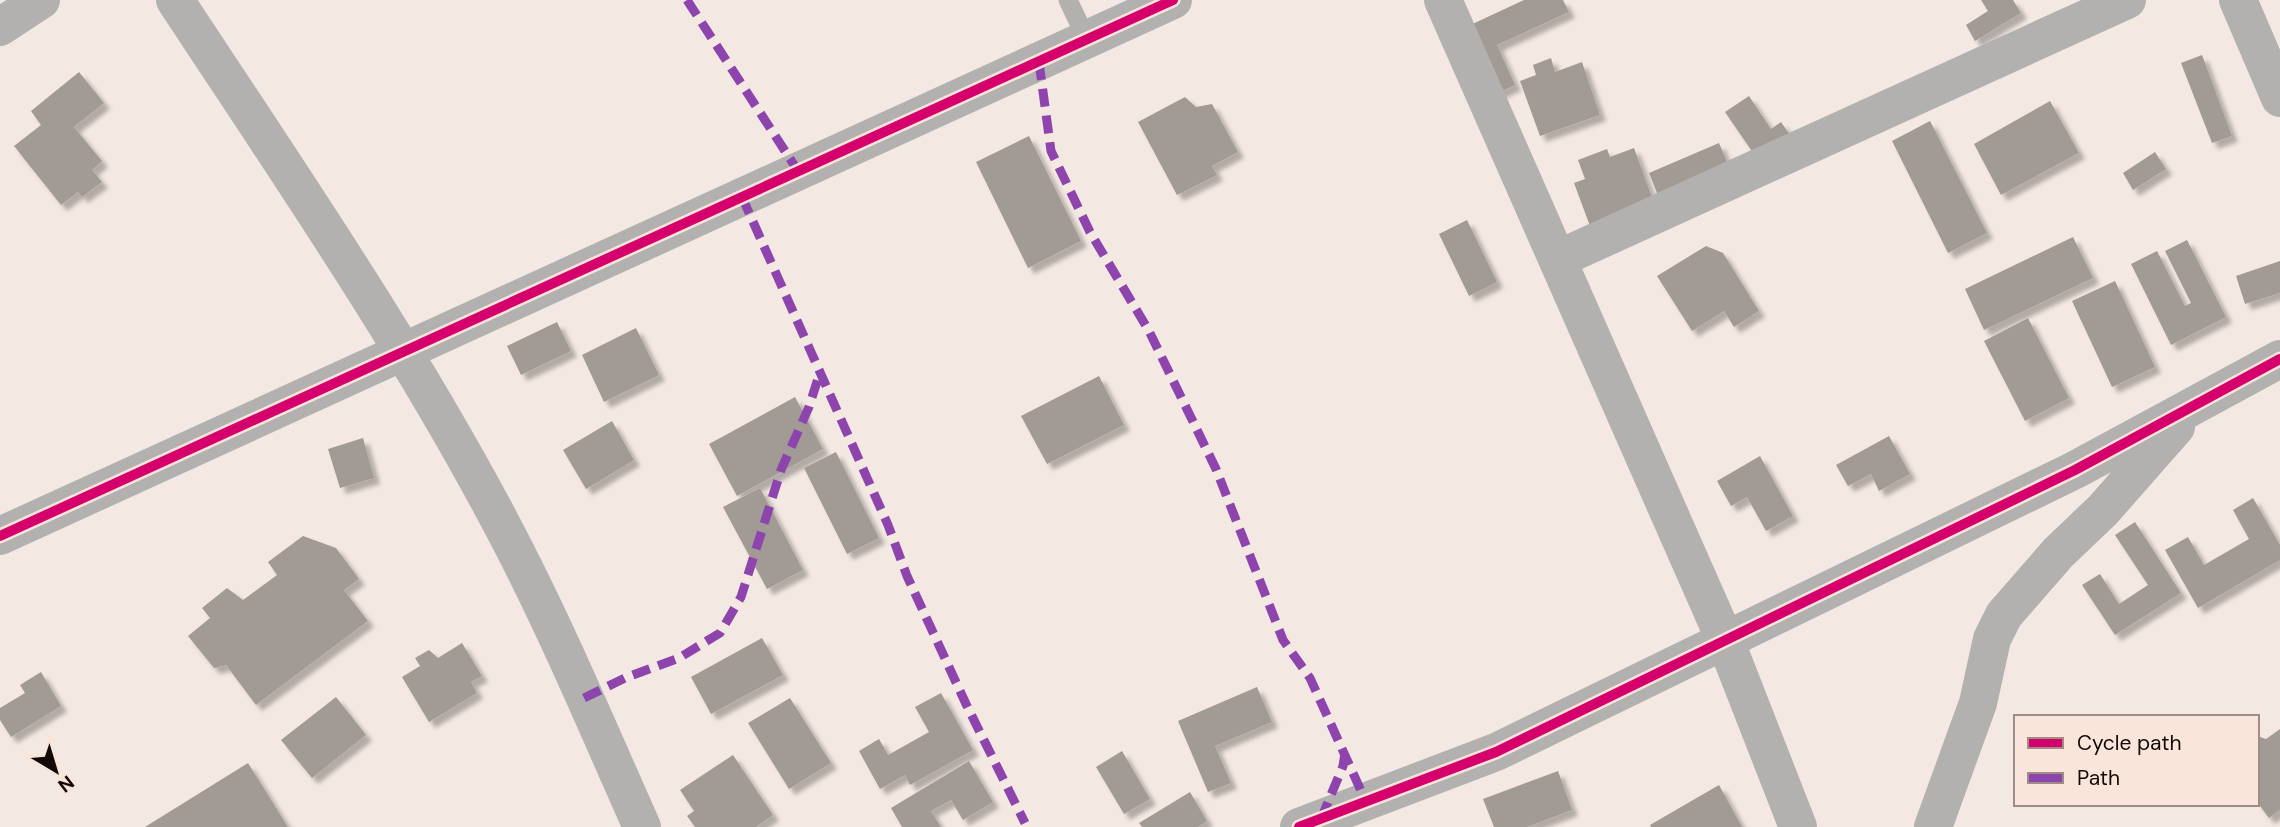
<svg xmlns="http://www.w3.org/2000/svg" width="2280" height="827" font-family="'DM Sans',sans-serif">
<defs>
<filter id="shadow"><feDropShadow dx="6" dy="6" stdDeviation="2" flood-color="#0004"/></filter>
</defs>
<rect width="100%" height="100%" fill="#f3e8e2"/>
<path fill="#a29a95" filter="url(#shadow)" d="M1524 0H1563L1569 12 1497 45 1515 85 1496 94 1466 27Z
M1981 0H2013L2021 13 1975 41 1966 25 1988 11Z
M2202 55 2232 136 2212 143 2181 63Z
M1551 58 1555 72 1582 62 1600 115 1540 136 1520 81 1536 75 1533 65Z
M79 72 104 103 74 127 102 161 92 170 102 182 82 197 78 192 61 205 14 146 41 125 31 111Z
M1749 96 1771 129 1781 122 1792 138 1758 160 1725 112Z
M1185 97 1196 107 1212 104 1238 152 1212 166 1217 175 1177 195 1138 122Z
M2050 101 2079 153 2001 195 1974 144Z
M1930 121 1987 233 1948 253 1892 141Z
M1029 136 1081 241 1028 268 976 162Z
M1719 143 1730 169 1659 198 1649 173Z
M1634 148 1654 203 1590 226 1574 183 1585 179 1578 160 1607 149 1610 157Z
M2155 152 2166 169 2133 190 2123 173Z
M1467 220 1497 282 1469 296 1439 234Z
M2073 237 2093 278 1984 330 1965 289Z
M2187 240 2226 317 2171 345 2131 264 2157 251 2185 306 2191 303 2165 251Z
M1706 246 1723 253 1759 311 1734 327 1724 311 1692 331 1657 276Z
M2280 261V293L2245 304 2236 276Z
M2115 281 2155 367 2112 387 2072 301Z
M2028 318 2069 398 2025 421 1984 341Z
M557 322 571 351 521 375 507 346Z
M636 328 659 375 604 402 582 355Z
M1099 376 1124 425 1047 464 1021 416Z
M795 397 823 449 737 496 709 444Z
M612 421 634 460 586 489 563 450Z
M1889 436 1910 474 1879 491 1871 474 1848 486 1836 465Z
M363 438 374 478 340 488 328 449Z
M836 452 879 538 847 554 804 468Z
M1760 456 1793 516 1766 531 1747 497 1731 506 1717 481Z
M760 488 803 570 767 589 723 507Z
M2253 498 2280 545V560L2198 608 2165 550 2188 537 2204 565 2249 539 2233 510Z
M2135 522 2181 593 2115 635 2082 585 2100 574 2119 604 2148 585 2115 535Z
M303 536 336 548 359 579 344 590 368 621 256 705 226 665 214 668 188 636 210 618 202 608 227 588 243 600 277 575 268 562Z
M762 638 783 675 711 714 691 677Z
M462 643 482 676 471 682 477 693 429 722 402 677 420 666 415 658 429 650 438 658Z
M41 672 61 706 11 737 0 720V708L25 693 20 685Z
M1257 687 1272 722 1215 746 1231 783 1208 792 1178 721Z
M941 693 973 750 910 785 905 775 880 789 859 751 879 739 888 755 929 732 915 707Z
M336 697 366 735 312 778 281 740Z
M790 698 831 763 789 789 748 723Z
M2280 729V810L2269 818 2257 802V736L2266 739Z
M1122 751 1150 799 1124 814 1096 767Z
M733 755 773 815 756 827H695L687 816 694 811 680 790Z
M969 761 993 802 963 820 951 800 931 811 941 827H902L891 808Z
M248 763 288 827H145Z
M1558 771 1572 810 1527 827H1494L1483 799Z
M1719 785 1742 827H1651L1650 825Z
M1190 792 1207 821 1198 827H1142L1139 823Z"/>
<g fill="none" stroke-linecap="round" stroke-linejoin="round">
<path stroke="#b2b1af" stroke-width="19" d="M1068 0 1087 40"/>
<path stroke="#b2b1af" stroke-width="38" d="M175 0C288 172 406 343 502 525 554 623 597 726 642 827
M1443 0 1725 640 1798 827
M2238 0 2280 98
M0 27 41 0
M1558 259 2127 0
M0 536 1173 0
M1299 827 1496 752 2075 470 2280 359
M1933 827 1978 703 1992 639 2004 615 2058 553 2103 510 2176 427"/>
<path stroke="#8e44ad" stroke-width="9" stroke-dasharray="18 9" stroke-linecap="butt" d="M687 0 798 171
M1039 62 1051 151 1090 232 1149 331 1216 469 1283 640 1310 678 1367 804
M742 197 888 525 907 576 966 704 1025 823
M584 698 625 678 679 658 720 633 741 597 781 470 809 407 820 372
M1321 819 1343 766 1345 753"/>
<defs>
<path id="cycleway" d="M0 536 1173 0
M1299 827 1496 752 2075 470 2280 359"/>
</defs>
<use href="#cycleway" stroke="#fae5db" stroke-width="15"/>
<use href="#cycleway" stroke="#d6006c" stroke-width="10"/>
</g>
<rect x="2014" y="715" width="245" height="91" fill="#fae5db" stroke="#9d8d86" stroke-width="2"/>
<rect x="2028" y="738" width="35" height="10" fill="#d6006c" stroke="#9d8d86" stroke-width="2"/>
<text x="2077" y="750" font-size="21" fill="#110a07">Cycle path</text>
<rect x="2028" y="773" width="35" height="10" fill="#8e44ad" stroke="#9d8d86" stroke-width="2"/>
<text x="2077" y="785" font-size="21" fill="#110a07">Path</text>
<g transform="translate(56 771) rotate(142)" stroke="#fae5db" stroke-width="5" paint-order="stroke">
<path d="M0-5L12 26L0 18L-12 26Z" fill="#110a07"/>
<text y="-10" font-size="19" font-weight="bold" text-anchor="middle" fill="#110a07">N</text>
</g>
</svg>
